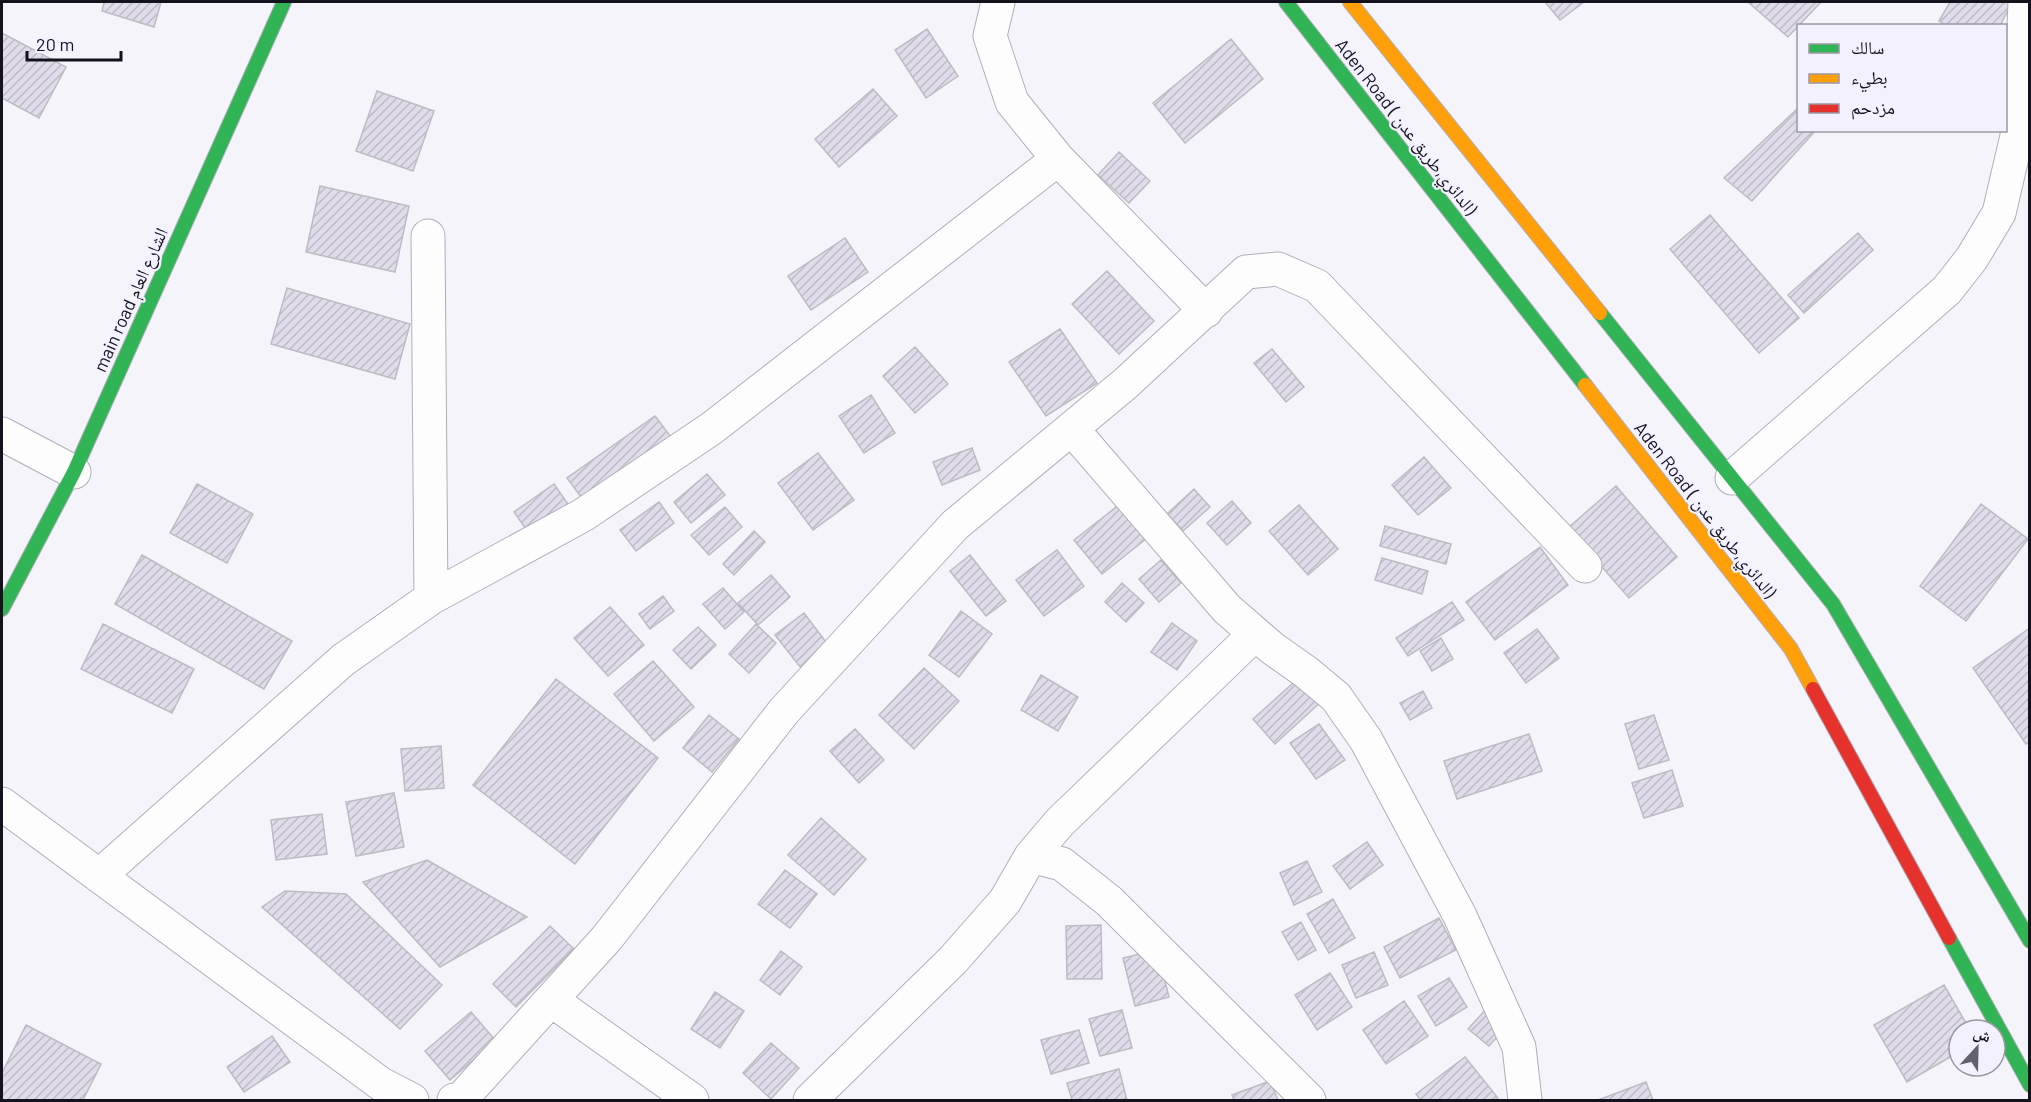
<svg xmlns="http://www.w3.org/2000/svg" width="2031" height="1102" font-family="Barlow,'Noto Naskh Arabic',sans-serif">
<defs>
<pattern id="building-hatch" width="6" height="6" patternUnits="userSpaceOnUse" patternTransform="scale(1.5)"><rect width="6" height="6" fill="#e0dce9"/><path d="M-1 1l2-2M0 6l6-6M5 7l2-2" fill="none" stroke="#bfbcc7"/></pattern>
</defs>
<rect width="100%" height="100%" fill="#f5f4fb"/>
<path fill="url(#building-hatch)" stroke="#bdbbc3" stroke-width="1.5" d="M104 2H161L154 27 102 11Z
M1545 2H1584L1560 20Z
M1748 2H1821L1788 37Z
M1950 2H2012L2000 26H1947L1939 21Z
M927 29 958 76 926 98 895 50Z
M2 33 66 67 39 118 2 98Z
M1231 39 1263 79 1185 143 1153 103Z
M873 89 897 116 839 167 815 139Z
M377 91 434 111 413 171 356 151Z
M1798 108V130H1816L1752 201 1724 178Z
M1119 152 1150 181 1129 203 1098 175Z
M320 186 409 206 395 272 306 252Z
M1710 215 1799 318 1759 353 1670 249Z
M1858 233 1873 250 1804 313 1788 295Z
M845 238 868 272 811 310 788 276Z
M1107 271 1154 321 1119 354 1072 304Z
M287 288 410 324 395 379 271 344Z
M1060 329 1097 383 1046 416 1009 362Z
M915 347 948 384 915 413 883 376Z
M1272 349 1304 387 1286 402 1254 363Z
M871 395 895 433 864 453 839 416Z
M655 416 674 441 587 505 567 478Z
M972 448 980 470 942 485 933 462Z
M818 453 854 500 813 530 778 483Z
M1424 457 1451 488 1418 515 1392 485Z
M707 474 725 495 691 523 674 502Z
M197 484 253 514 227 563 170 533Z
M554 484 570 507 530 535 514 512Z
M1616 486 1677 557 1629 598 1568 528Z
M1194 489 1210 507 1183 531 1167 514Z
M1124 501 1151 535 1102 574 1074 540Z
M1232 501 1251 523 1227 545 1207 523Z
M659 502 674 523 636 551 620 530Z
M1981 504 2028 539 1966 621 1920 586Z
M1299 505 1338 549 1308 575 1269 531Z
M725 507 742 527 709 555 691 535Z
M1385 526 1451 544 1446 564 1380 546Z
M754 531 765 542 734 575 723 564Z
M1540 547 1568 585 1495 640 1466 602Z
M1057 550 1084 586 1044 616 1016 580Z
M142 555 292 641 264 689 115 604Z
M970 555 1006 601 986 616 950 571Z
M1382 558 1428 571 1422 594 1375 580Z
M1161 560 1181 583 1159 602 1139 579Z
M771 575 790 597 758 625 738 603Z
M1122 583 1144 603 1126 622 1105 602Z
M723 588 744 612 725 629 703 604Z
M663 596 674 611 650 629 639 614Z
M1452 602 1464 620 1408 656 1396 638Z
M610 607 644 645 608 676 574 638Z
M961 611 992 634 959 677 929 655Z
M804 613 829 646 801 668 775 635Z
M1172 623 1197 641 1177 670 1151 652Z
M103 624 194 669 172 713 81 669Z
M756 624 776 643 749 673 729 654Z
M698 627 716 645 691 669 673 650Z
M2030 628V742L2026 744 1973 668Z
M1537 629 1559 658 1526 683 1504 653Z
M1441 638 1453 659 1432 671 1420 651Z
M653 661 694 707 654 741 614 694Z
M924 668 959 701 914 749 879 715Z
M1303 674 1325 698 1275 744 1253 719Z
M1041 675 1078 697 1058 731 1021 710Z
M556 679 658 758 575 864 473 785Z
M1423 691 1432 708 1410 720 1400 703Z
M709 715 739 739 712 772 683 748Z
M1654 715 1669 760 1639 769 1625 724Z
M1319 724 1345 760 1316 779 1290 743Z
M855 729 884 760 859 783 830 751Z
M1529 734 1542 771 1457 799 1444 761Z
M441 746 444 788 405 791 401 749Z
M1672 770 1683 806 1644 818 1632 783Z
M394 793 404 847 356 856 346 802Z
M322 814 327 854 276 860 271 820Z
M821 818 866 859 834 895 788 855Z
M1367 842 1383 865 1350 889 1333 866Z
M427 860 527 917 440 967 363 882Z
M1307 861 1322 892 1294 905 1280 873Z
M785 870 817 894 790 928 758 904Z
M285 891 346 894 442 985 400 1029 262 907Z
M1333 899 1355 938 1329 953 1307 914Z
M1439 918 1456 950 1400 978 1384 947Z
M1301 922 1316 950 1298 960 1282 932Z
M1101 925 1102 979H1067L1066 926Z
M550 926 574 949 516 1007 493 984Z
M1157 950 1169 997 1135 1006 1123 958Z
M781 951 802 967 780 995 760 980Z
M1374 952 1388 985 1356 998 1342 965Z
M1330 973 1352 1007 1317 1030 1295 995Z
M1449 978 1467 1007 1436 1026 1418 996Z
M1944 985 1970 1030H1959V1052L1907 1082 1874 1025Z
M715 992 744 1011 720 1048 691 1029Z
M1404 1001 1428 1036 1386 1064 1363 1030Z
M1488 1007 1508 1025 1489 1046 1468 1029Z
M1122 1010 1132 1048 1100 1056 1089 1019Z
M471 1012 496 1041 450 1080 425 1051Z
M26 1025 101 1064 83 1100H2V1073Z
M1079 1030 1089 1063 1051 1074 1041 1040Z
M272 1036 290 1062 244 1092 227 1067Z
M771 1043 799 1068 771 1099 743 1073Z
M1465 1057 1498 1098 1495 1100H1421L1416 1094Z
M1119 1069 1127 1100H1072L1067 1083Z
M1270 1081 1278 1100H1234L1232 1095Z
M1646 1082 1653 1100H1598Z"/>
<g fill="none" stroke-linecap="round" stroke-linejoin="round">
<defs>
<path id="street" d="M998 2 990 36 1012 102 1058 159 1206 311
M428 236 431 598
M1072 429 1227 609 1272 648 1306 672 1336 697 1366 740 1460 916 1519 1047 1525 1100
M2 434 74 472
M1732 478 1947 290 1972 258 1999 213 2020 123 2025 2
M2 804 381 1084 412 1100
M1031 856 1062 864 1109 901 1309 1100
M99 876 343 660 431 598 583 515 712 428 1058 159
M551 1000 692 1100
M454 1100 462 1098 607 938 784 711 955 525 1125 384 1246 272 1278 269 1317 286 1585 566
M810 1100 953 960 1005 901 1031 856 1060 822 1255 634"/>
<path id="fast" d="M1286 2 1585 385
M1600 313 1833 604 2030 941
M2 609 74 472 284 2
M1949 938 2030 1085"/>
<path id="slow" d="M1350 2 1600 313
M1585 385 1791 649 1813 689"/>
<path id="jam" d="M1813 689 1949 938"/>
</defs>
<use href="#street" stroke="#b0afb8" stroke-width="35"/>
<use href="#fast" stroke="#b0afb8" stroke-width="16"/>
<use href="#slow" stroke="#b0afb8" stroke-width="16"/>
<use href="#jam" stroke="#b0afb8" stroke-width="16"/>
<use href="#street" stroke="#fefdfe" stroke-width="33"/>
<use href="#fast" stroke="#30b455" stroke-width="14"/>
<use href="#slow" stroke="#ff9f0a" stroke-width="14"/>
<use href="#jam" stroke="#e5322d" stroke-width="14"/>
</g>
<g text-anchor="middle" stroke-width="4.5" stroke-linejoin="round" paint-order="stroke">
<g font-size="18" fill="#14121d" stroke="#f3f1fe">
<text transform="translate(1406 127) rotate(52)" y="6">Aden Road ( الدائري,طريق عدن)</text>
<text transform="translate(131 300) rotate(-66)" y="6">main road الشارع العام</text>
<text transform="translate(1705 510) rotate(52)" y="6">Aden Road ( الدائري,طريق عدن)</text>
</g>
</g>
<rect width="2031" height="1102" fill="none" stroke="#14121d" stroke-width="6"/>
<rect x="1797" y="24" width="210" height="108" fill="#f3f1fe" stroke="#9a98a4" stroke-width="1.5"/>
<rect x="1809" y="44" width="30" height="9" fill="#30b455" stroke="#9a98a4" stroke-width="1.5"/>
<text x="1851" y="54" font-size="18" fill="#14121d">سالك</text>
<rect x="1809" y="74" width="30" height="9" fill="#ff9f0a" stroke="#9a98a4" stroke-width="1.5"/>
<text x="1851" y="84" font-size="18" fill="#14121d">بطيء</text>
<rect x="1809" y="104" width="30" height="9" fill="#e5322d" stroke="#9a98a4" stroke-width="1.5"/>
<text x="1851" y="114" font-size="18" fill="#14121d">مزدحم</text>
<g transform="translate(1977 1048) rotate(22)"><circle r="28" fill="#f3f1fe" stroke="#9a98a4" stroke-width="1.5"/>
<path d="M0-4.5L10 22L0 15L-10 22Z" fill="#63616b"/>
<text y="-9" font-size="16" font-weight="bold" text-anchor="middle" fill="#14121d">ش</text>
</g>
<path d="M27 51v9h94v-9" fill="none" stroke="#14121d" stroke-width="3"/>
<text x="36" y="51" font-size="18" fill="#14121d" stroke="#f3f1fe" stroke-width="4.5" paint-order="stroke">20 m</text>
</svg>
